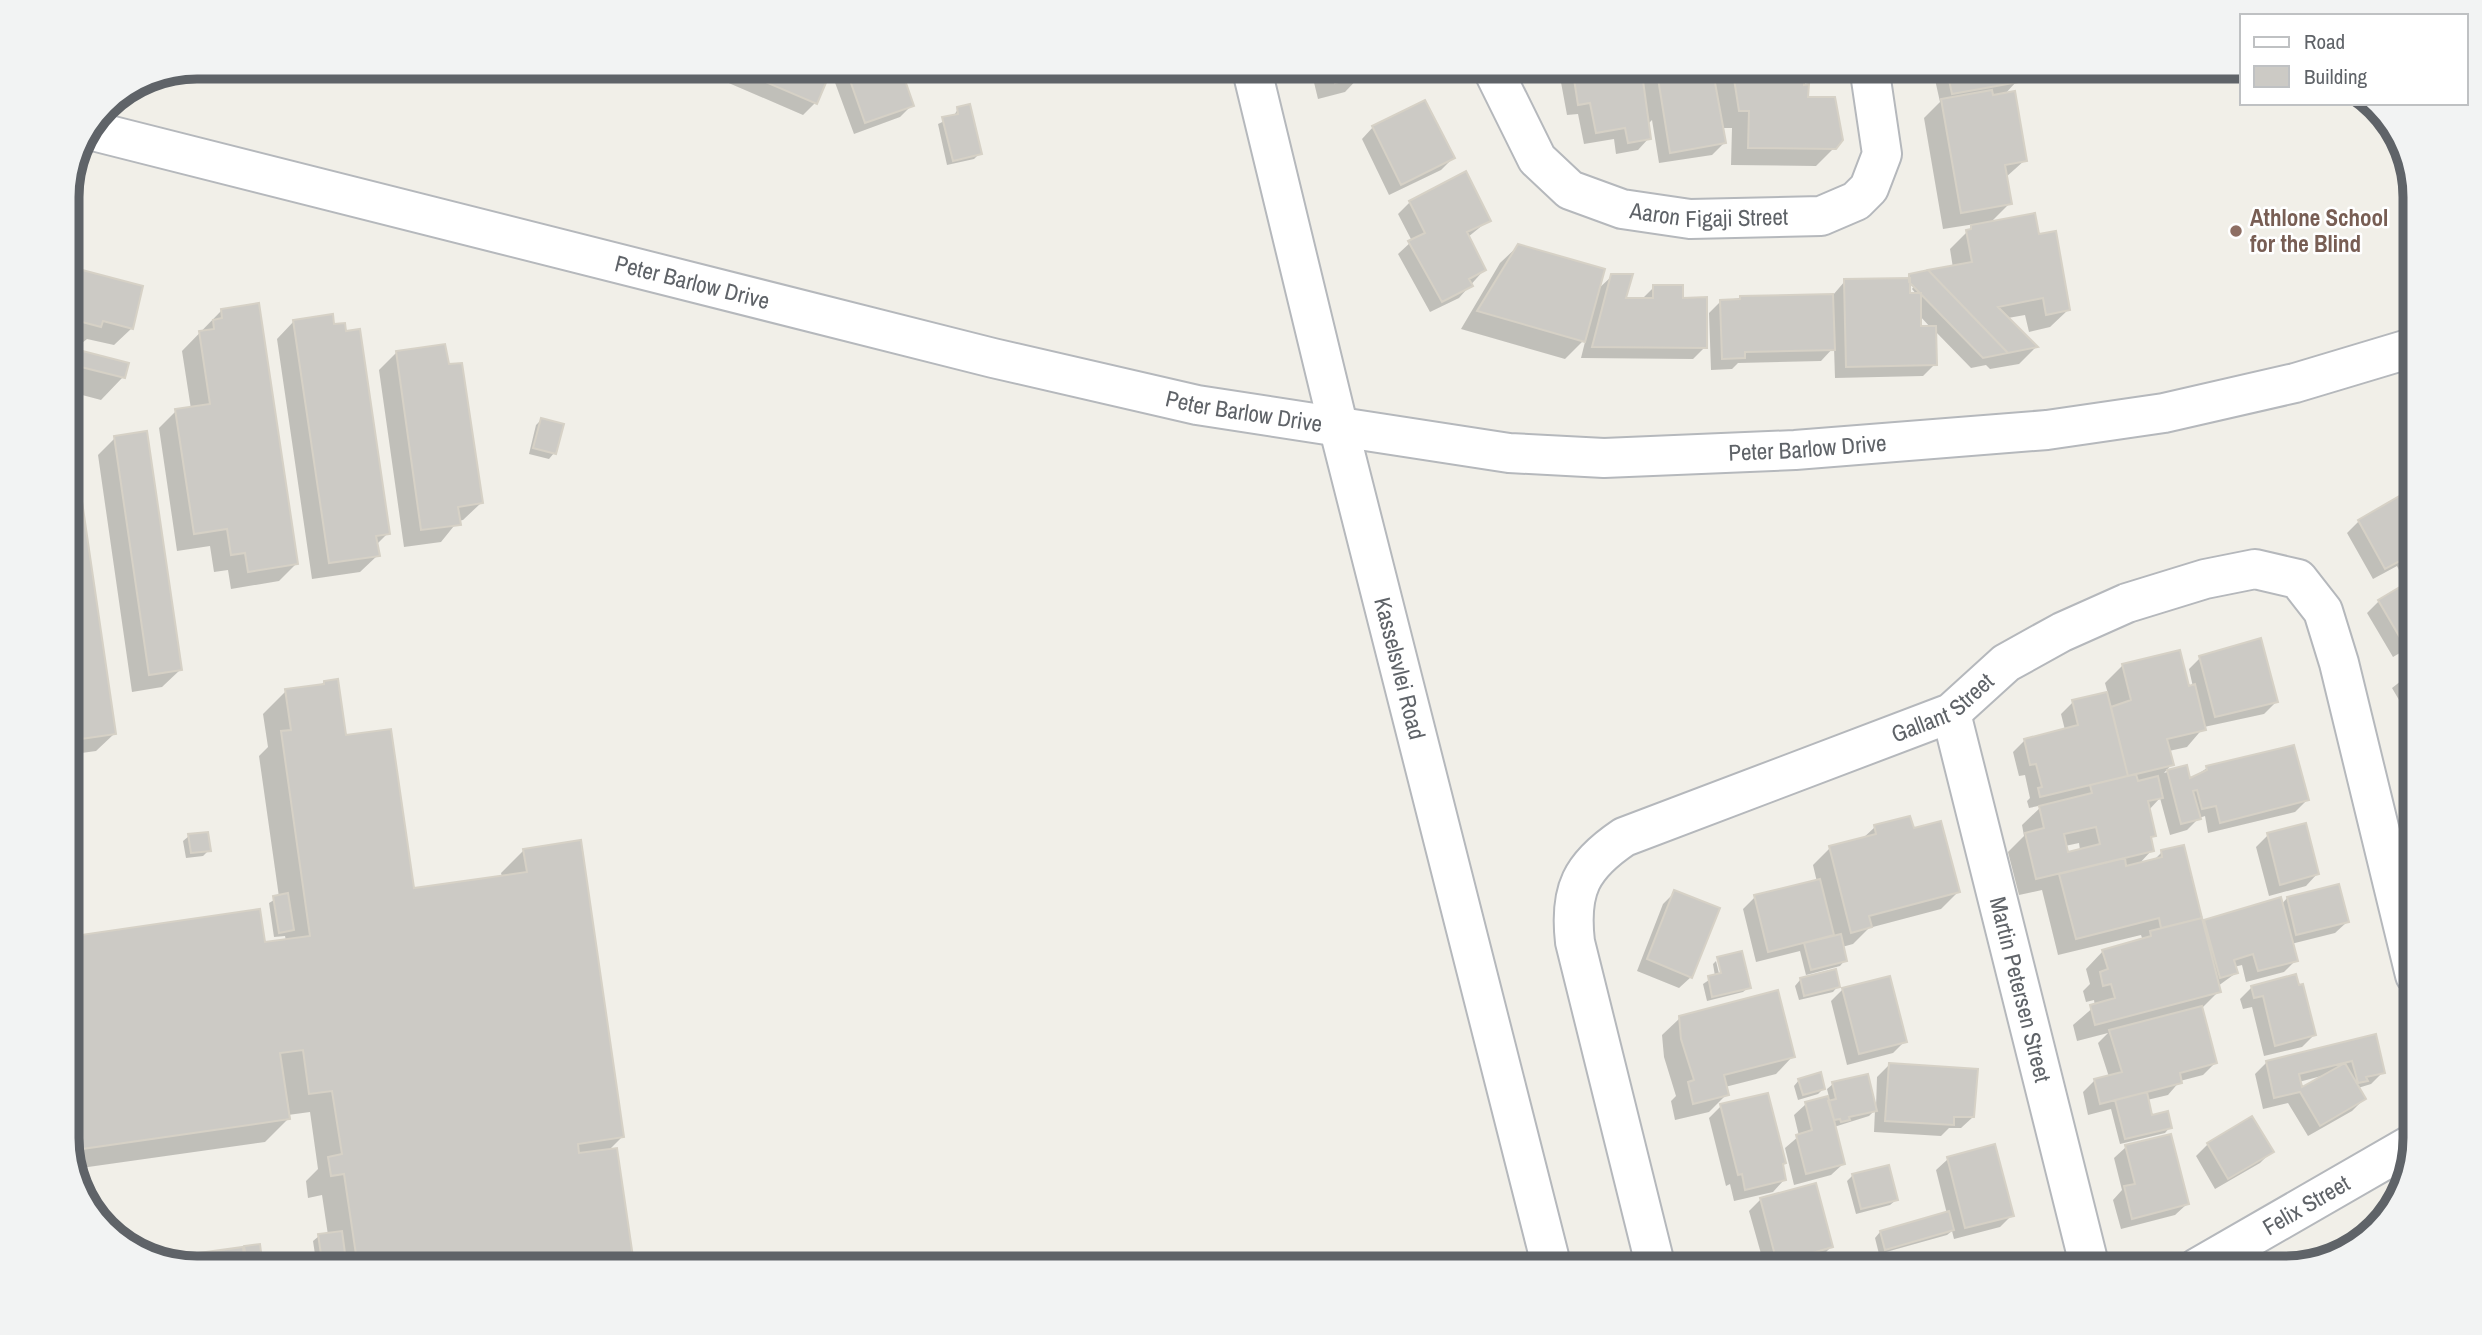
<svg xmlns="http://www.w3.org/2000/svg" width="2482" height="1335" font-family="'Archivo Narrow',sans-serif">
<rect width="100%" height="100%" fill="#f1efe8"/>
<path fill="#0003" fill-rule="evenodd" d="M731 66H947L901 76 912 105 900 117 854 134 830 69 815 103 803 115 724 81Z
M1310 66H1402L1393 76 1370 81 1368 71 1363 73 1345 92 1318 99Z
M1558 66H1811L1802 70V87L1834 148 1816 166 1731 165 1732 128H1721L1724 143 1712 155 1659 163 1652 120 1647 125 1649 138 1638 150 1616 154 1614 139 1584 144 1578 114 1567 115Z
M1932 66H2014L2017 81 2004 95 2025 160 2005 178 2010 203 1989 224 2037 236 2068 310 2050 327 2029 332 2025 315 2008 318 2036 347 2019 364 1990 369 1986 365 1971 368 1935 331V364L1923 376 1835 378 1834 347 1821 361 1738 363 1732 369 1711 370 1709 313 1721 301 1740 298 1833 295 1845 281 1906 280 1910 275 1953 268 1950 249 1975 224 1943 229 1924 118 1940 102ZM1912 282 1915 285 1912 289 1917 295H1908V283ZM1919 315 1931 328H1919Z
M958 109 980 153 974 159 947 165 938 124 953 117Z
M1373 127 1453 158 1441 170 1389 195 1362 139Z
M1410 202 1489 220 1468 237 1484 270 1459 298 1430 312 1398 254 1412 241 1398 214Z
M1518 246 1597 290 1612 276 1623 300H1641L1654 287 1681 299 1705 347 1693 359 1581 358 1586 338 1565 359 1461 329 1500 263Z
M67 268 141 287 132 328 114 345 87 339 82 343 67 339Z
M221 311 296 564 279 581 231 589 228 570 214 572 210 546 177 551 159 428 176 411 191 409 182 351Z
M294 321 333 326 344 333 388 533 376 545 378 555 360 572 312 579 277 339Z
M67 349 127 364 123 377 101 400 67 391Z
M396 353 447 366 481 503 463 520 458 521 441 542 404 547 379 370Z
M542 419 554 453 549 459 529 454 536 425Z
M67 435H70L114 734 96 751 67 755Z
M115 438 180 670 162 687 132 692 98 455Z
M2415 489V566L2401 574 2397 566 2373 579 2347 533 2359 521Z
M2415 580V644L2393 657 2367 613 2379 601Z
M2200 658 2276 702 2264 714 2204 727 2187 747 2169 751 2172 764 2164 773 2185 767 2189 780 2207 768 2307 800 2295 812 2208 833 2205 816 2199 818 2187 830 2170 835 2160 798 2148 811 2154 835 2150 840 2152 850 2138 865 2153 861 2162 852 2182 847 2202 925 2281 905 2287 898 2347 922 2335 933 2291 944 2296 960 2284 972 2246 982 2242 965 2234 967 2236 973 2218 986 2219 991 2201 1009 2215 1063 2203 1075 2180 1081 2168 1095 2147 1100 2151 1117 2170 1127 2165 1133 2120 1144 2111 1109 2088 1115 2083 1092 2095 1080 2109 1077 2098 1043 2108 1033 2077 1041 2073 1025 2095 1006 2094 1000 2086 1002 2083 991 2090 984 2086 969 2103 951 2143 941 2141 935 2058 955 2042 890 2019 895 2008 852 2024 836 2022 825 2043 805 2029 808 2027 801 2030 798 2025 775 2019 776 2013 752 2025 740 2065 730 2061 714 2073 702 2108 694 2105 683 2123 665 2187 688 2193 687 2189 669ZM2079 843 2080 850 2067 854 2065 846Z
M2415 670V727L2392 688Z
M324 682 344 737 412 890 502 877 501 873 524 850 622 1137 608 1151 631 1256 619 1268H317L313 1241 319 1236 328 1235 322 1195 308 1198 306 1181 318 1169 310 1112 288 1115V1119L265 1142 74 1169 67 1147V938L258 911 263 944 286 941 285 936 274 937 269 903 279 897 259 756 268 747 263 714 286 691 320 686Z
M1875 827 1913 830 1958 892 1941 909 1869 928 1853 944 1842 947 1845 960 1840 966 1806 975 1800 951 1756 962 1743 909 1755 897 1817 882 1813 865 1830 848 1862 839Z
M2268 835 2317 874 2306 886 2269 896 2256 847Z
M189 836 209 850 203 856 186 858 183 841Z
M1675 892 1691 977 1679 988 1637 971 1663 904Z
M1740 953 1749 987 1743 992 1707 1001 1703 984 1715 976 1713 964 1716 961 1721 982 1724 981 1720 960H1717Z
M1800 980 1838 986 1833 992 1799 1000 1795 986Z
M2252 987 2314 1035 2302 1047 2264 1056 2252 1007 2243 1009 2240 999Z
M1843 989 1905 1041 1893 1053 1847 1065 1831 1001Z
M1680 1018 1793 1056 1776 1074 1725 1087 1727 1094 1709 1112 1675 1120 1671 1101 1676 1096 1664 1057 1662 1035Z
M2375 1036 2383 1072 2371 1084 2358 1088 2364 1099 2352 1111 2308 1136 2288 1103 2263 1109 2255 1074 2267 1062ZM2325 1075 2301 1090 2299 1082Z
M1889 1065 1973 1117 1961 1128H1949L1941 1136 1874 1132 1875 1110 1869 1116 1834 1127 1843 1164 1831 1175 1794 1185 1785 1148 1799 1136 1794 1115 1806 1104 1829 1097 1827 1089 1833 1084 1876 1108 1877 1077Z
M1799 1080 1823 1089 1818 1094 1798 1100 1794 1086Z
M1721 1106 1781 1166 1784 1180 1773 1192 1734 1201 1730 1184 1726 1186 1709 1118Z
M2208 1144 2272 1151 2260 1163 2215 1189 2196 1156Z
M2126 1147 2187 1204 2175 1215 2121 1229 2113 1200 2122 1190 2114 1158Z
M1948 1159 2012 1215 2000 1227 1954 1239 1952 1231 1947 1235 1879 1254 1875 1238 1880 1232 1947 1214 1936 1170Z
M1852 1176 1896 1200 1890 1205 1856 1214 1847 1181Z
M1761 1199 1831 1247 1819 1259 1784 1268H1765L1749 1211Z
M2385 1214 2370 1231 2368 1229Z
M259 1246 262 1268H196L159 1260 241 1252 245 1248Z
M1926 1258 2005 1262 2004 1268H1915Z"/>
<path fill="#cccac5" stroke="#d6d1c6" stroke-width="2" fill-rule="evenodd" d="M736 66H833L817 104 735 69Z
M845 66H900L914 106 865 123Z
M1331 66H1363L1365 75 1335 83Z
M1572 66H1641L1651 139 1628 143 1625 128 1596 133 1590 103 1578 105Z
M1656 66H1712L1726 143 1670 153Z
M1732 66H1804V85L1809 84 1808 97H1835L1843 140 1836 149 1748 148 1749 111H1739Z
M1946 66H2016L2019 82 1952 94Z
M1992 90 1993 95 2015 91 2027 161 2005 165 2012 204 1961 213 1941 99Z
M1425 100 1455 158 1401 185 1372 126Z
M970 104 982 154 953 161 942 117 958 114 957 107Z
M1466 171 1491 221 1467 232 1486 270 1469 279 1473 286 1442 302 1408 241 1425 233 1409 201Z
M2035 213 2039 234 2056 231 2070 310 2046 315 2043 298 1998 307 2038 347 2008 353 1928 270 1972 262 1966 230 1971 229V225Z
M1518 244 1605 269 1585 342 1477 311Z
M67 266 143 286 133 329 103 321 101 327 67 318Z
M1928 270 2008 353 1983 358 1909 282V274Z
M1611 274H1633L1626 298H1653V285H1683V298L1707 297V348L1592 347Z
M1910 278V293H1921V326H1936L1937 365 1846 367 1844 279Z
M1833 294 1835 350 1745 352V358L1722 359 1720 300 1740 299V296Z
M259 303 298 564 248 572 245 553 231 555 227 529 194 534 175 409 210 404 199 331 214 329 213 320 222 318 221 309Z
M333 314 334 324 345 323 346 331 360 329 390 534 376 536 380 556 329 563 293 320Z
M445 344 449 364 462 363 483 503 458 507 461 525 421 530 396 351Z
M67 347 129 363 125 378 81 367 76 384 67 381Z
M541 418 564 424 556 454 533 448Z
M147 431 182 670 149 675 114 436Z
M72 433 116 734 67 741V434Z
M2415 487V562L2409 556 2385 569 2358 520Z
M2415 578V640L2405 646 2378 600Z
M2261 638 2278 702 2215 717 2199 656Z
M2180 650 2189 686 2195 684 2206 730 2167 739 2174 765 2128 776 2111 707 2131 700 2122 664Z
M2415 668V696L2403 675Z
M338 679 346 735 391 729 414 888 527 872 523 849 581 840 624 1137 578 1144 579 1153 617 1148 633 1257 595 1262 596 1268H358L344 1174 331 1176 328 1157 342 1154 332 1091 309 1094 303 1050 280 1053 290 1119 68 1151 67 937 260 909 265 942 310 936 281 731 291 730 285 689 324 684V681Z
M2107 692 2128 776 2040 797 2038 788 2042 787 2036 764 2030 765 2024 739 2078 725 2072 700Z
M2294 745 2309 800 2220 823 2216 806 2202 809 2197 790 2193 791 2201 819 2181 824 2167 770 2187 765 2190 778 2207 770 2206 766Z
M2136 774 2138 781 2158 776 2163 798 2148 801 2156 836 2151 837 2154 851 2036 879 2025 833 2044 828 2039 806 2092 793 2090 785ZM2096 827 2100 844 2068 852 2064 834Z
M1910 816 1914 828 1941 821 1960 892 1869 916 1872 927 1851 933 1829 846 1876 834 1874 825Z
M2306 823 2319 874 2280 885 2267 833Z
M208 832 211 851 191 853 188 834Z
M2184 845 2202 918 2161 928 2159 918 2076 939 2059 874 2125 858 2126 866 2162 857 2161 850Z
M1820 879 1834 935 1768 952 1754 895Z
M2339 884 2349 922 2296 935 2287 897Z
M1674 890 1720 908 1692 978 1647 959Z
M288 893 294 930 279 933 273 896Z
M2281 897 2298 961 2258 971 2253 954 2234 960 2238 973 2220 978 2204 920Z
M2202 918 2221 992 2095 1025 2090 1005 2115 998 2111 984 2103 986 2100 972 2108 969 2102 950 2151 936 2150 931Z
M1841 934 1847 961 1811 970 1804 943Z
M1742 951 1751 988 1712 997 1708 976 1721 973 1717 957Z
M1836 969 1840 987 1804 996 1800 978Z
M2296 974 2299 985 2303 984 2316 1035 2275 1046 2263 996 2254 998 2251 986Z
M1890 976 1907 1042 1859 1054 1842 988Z
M1778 990 1795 1057 1724 1075 1729 1095 1693 1104 1688 1082 1694 1080 1681 1039 1679 1016Z
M2202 1006 2217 1063 2180 1073 2182 1083 2100 1104 2094 1079 2122 1072 2109 1030Z
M2376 1034 2385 1073 2366 1077 2368 1081 2358 1083 2352 1061 2299 1074 2302 1087 2345 1063 2366 1099 2320 1126 2300 1092 2274 1098 2266 1061Z
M1889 1063 1978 1069 1974 1117H1954V1125L1885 1121Z
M1821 1072 1825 1089 1803 1095 1798 1079Z
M1868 1074 1877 1111 1849 1117 1850 1120 1841 1122 1840 1119 1834 1120 1828 1101 1836 1099 1832 1082Z
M2147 1092 2152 1115 2168 1111 2172 1128 2125 1139 2115 1100Z
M1768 1093 1786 1163 1783 1164 1786 1180 1745 1190 1742 1174 1738 1175 1720 1104Z
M1828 1096 1845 1164 1806 1174 1796 1135 1812 1130 1805 1102Z
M2252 1116 2274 1152 2228 1179 2207 1143Z
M2171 1134 2189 1204 2132 1219 2124 1186 2135 1184 2125 1145Z
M1995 1144 2014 1216 1965 1228 1947 1157Z
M1889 1165 1898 1200 1861 1209 1852 1174Z
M1816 1183 1833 1247 1777 1263 1760 1198Z
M1949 1211 1954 1230 1885 1250 1880 1231Z
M342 1231 347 1268H323L318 1234Z
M260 1244 263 1268H248L244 1246Z
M243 1247 245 1268H196L155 1259Z
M1925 1257 2007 1260 2006 1268H1924Z"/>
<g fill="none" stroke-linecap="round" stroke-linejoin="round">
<defs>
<g id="minor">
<path d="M1251 66 1339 429"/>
<path id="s1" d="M1491 66 1537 159 1570 190 1622 209 1690 219 1821 216 1856 201 1869 188 1882 154 1869 66"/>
<path id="s2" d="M1951 713 2090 1268"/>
<path id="s3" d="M1656 1268 1575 942C1569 890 1581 866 1624 837L1951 713 2006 663 2062 632 2127 603 2205 579 2255 569 2298 579 2323 611 2339 663 2415 975"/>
<path id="s4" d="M2197 1268 2414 1143"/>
</g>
<g id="tertiary">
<path id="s5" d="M93 131 993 358 1197 405 1509 453 1604 458 1795 450 2047 430 2164 413 2295 383 2415 347"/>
<path id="s6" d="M1339 429 1552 1268"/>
</g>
</defs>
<use href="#minor" stroke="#b5b8bc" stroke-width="42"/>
<use href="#tertiary" stroke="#b5b8bc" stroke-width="42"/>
<use href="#minor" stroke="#fff" stroke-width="38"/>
<use href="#tertiary" stroke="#fff" stroke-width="38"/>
</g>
<circle fill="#8d6e63" stroke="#fff" stroke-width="2.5" cx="2236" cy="231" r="7"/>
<g text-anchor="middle" stroke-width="5" stroke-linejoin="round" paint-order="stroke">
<g font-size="23" fill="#5f6368" stroke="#fff">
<text dy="8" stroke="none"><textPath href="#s1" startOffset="292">Aaron Figaji Street</textPath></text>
<text dy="8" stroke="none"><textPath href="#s5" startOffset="618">Peter Barlow Drive</textPath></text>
<text dy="8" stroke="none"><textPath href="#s5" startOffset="1185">Peter Barlow Drive</textPath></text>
<text dy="8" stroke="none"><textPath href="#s5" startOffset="1752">Peter Barlow Drive</textPath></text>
<text dy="8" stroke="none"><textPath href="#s6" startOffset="247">Kasselsvlei Road</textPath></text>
<text dy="8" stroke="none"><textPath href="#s3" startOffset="805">Gallant Street</textPath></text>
<text dy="8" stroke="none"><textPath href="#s2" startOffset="285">Martin Petersen Street</textPath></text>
<text dy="8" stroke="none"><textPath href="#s4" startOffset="126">Felix Street</textPath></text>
</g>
<g font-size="23" font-weight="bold" fill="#785e54" stroke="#fff" text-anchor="start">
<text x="2250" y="226">Athlone School<tspan x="2250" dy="26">for the Blind</tspan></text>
</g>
</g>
<path d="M0 0H2482V1335H0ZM197 79H2285A118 118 0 0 1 2403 197V1138A118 118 0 0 1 2285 1256H197A118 118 0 0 1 79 1138V197A118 118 0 0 1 197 79Z" fill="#f2f3f3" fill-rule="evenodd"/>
<path fill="none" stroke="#5f6368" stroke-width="9" d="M197 79H2285A118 118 0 0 1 2403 197V1138A118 118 0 0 1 2285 1256H197A118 118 0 0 1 79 1138V197A118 118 0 0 1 197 79Z"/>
<rect x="2240" y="14" width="228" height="91" fill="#ffffff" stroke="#bfc1c3" stroke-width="2"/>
<rect x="2254" y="37" width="35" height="10" fill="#ffffff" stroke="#bfc1c3" stroke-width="2"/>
<text x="2304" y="49" font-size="21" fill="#5f6368">Road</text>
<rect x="2254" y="66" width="35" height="21" fill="#cccac5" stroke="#bfc1c3" stroke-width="2"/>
<text x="2304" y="84" font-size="21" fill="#5f6368">Building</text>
</svg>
